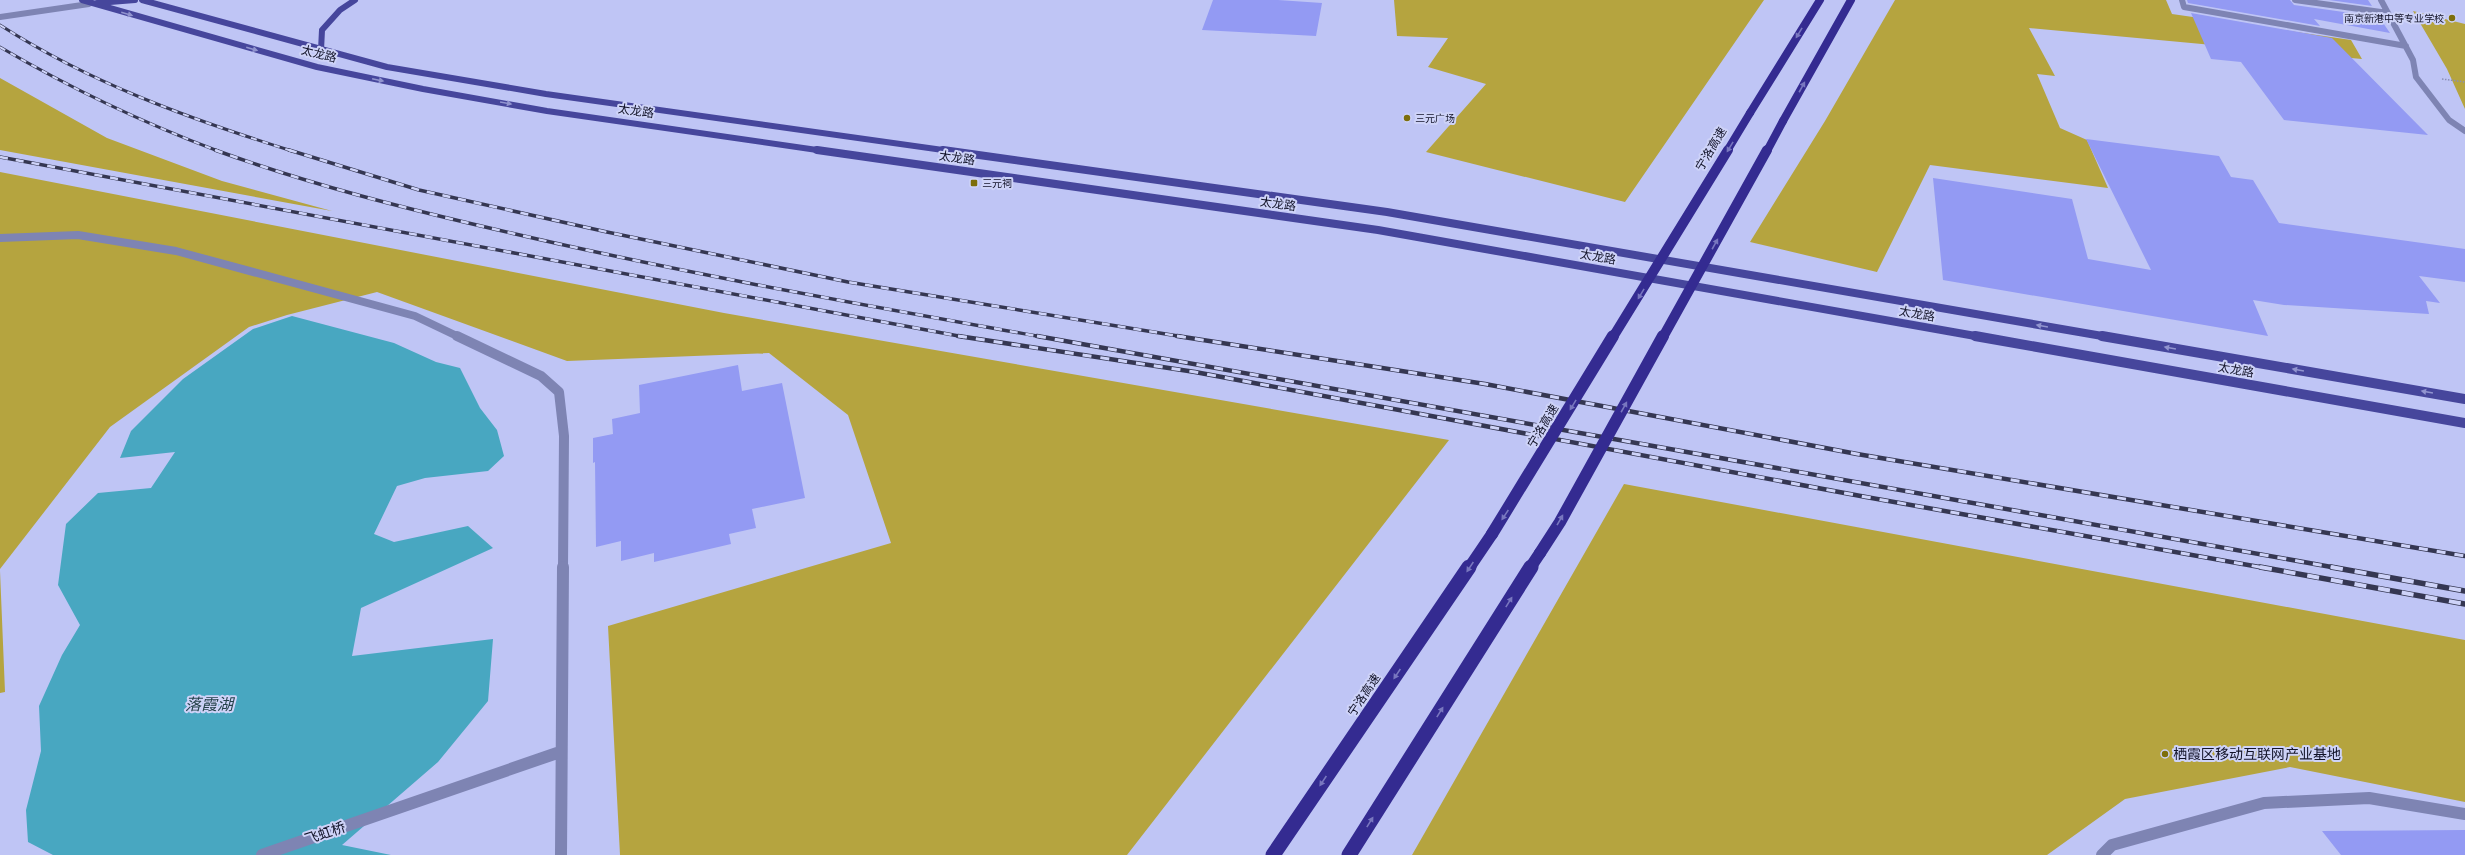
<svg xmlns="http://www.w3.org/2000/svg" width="2465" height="855" font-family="'DM Sans','Noto Sans SC',sans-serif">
<rect width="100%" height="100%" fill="#bfc5f5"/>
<path fill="#b5a43f" d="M1394 0H1764L1625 202 1426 152 1486 84 1428 67 1448 38 1397 36Z
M1895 0H2166L2172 14 2351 40 2362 59 2029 28 2055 76 2037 74 2060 128 2087 140 2108 188 1930 165 1877 272 1750 242 1825 121Z
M2413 11 2465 24V109L2447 69Z
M0 78 107 138 222 181 332 211 0 150Z
M0 172 724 313 1449 440 1127 855H620L608 626 891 543 848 415 769 353 567 361 377 292 287 315 249 327 110 427 0 569Z
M1624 484 2465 640V802L2290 767 2125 799 2047 855H1412Z
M0 571 5 692 0 693Z"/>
<path fill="#48a7c1" d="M292 316 394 343 436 362 460 368 480 408 497 430 504 456 488 471 425 478 397 486 374 534 394 542 468 526 493 548 361 608 352 656 493 639 488 701 438 762 342 845 391 855H53L28 842 26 810 41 751 39 706 62 655 80 625 58 585 66 524 98 493 151 488 175 452 120 458 131 431 183 379 253 329Z"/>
<path fill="#939af3" d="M1213 0H1278L1322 3 1316 36 1202 30Z
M2187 0H2290L2294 5 2379 17 2390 33 2314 19 2320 26 2188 3Z
M2329 0H2368L2372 6Z
M2191 13 2332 38 2428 135 2284 120 2241 62 2211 59Z
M2086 139 2219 156 2231 177 2253 180 2279 223 2465 249V282L2419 276 2440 303 2426 301 2429 314 2284 305 2253 300 2268 336 1943 280 1933 178 2072 199 2088 259 2151 270Z
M738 365 742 391 782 383 805 498 752 509 756 528 729 534 731 544 654 562V553L621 561V541L596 547 595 462 593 463V438L613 434 612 419 640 413 639 385Z
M2465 830V855H2341L2322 831Z"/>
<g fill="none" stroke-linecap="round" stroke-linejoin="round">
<path stroke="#8a8fb7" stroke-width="1.5" stroke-dasharray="1.5 1.5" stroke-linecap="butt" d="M2442 79 2465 82"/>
<path stroke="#7e84b3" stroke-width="6" d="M2182 0 2184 7 2406 46
M2295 0 2388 13
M2381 0 2413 60 2416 77 2449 120 2465 131
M0 17 89 4"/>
<path stroke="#7e84b3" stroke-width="8" d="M0 238 78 235 176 251 415 316 459 337"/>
<path stroke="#7e84b3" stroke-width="10" d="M457 336 541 376 559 392 564 436 563 568"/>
<path stroke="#7e84b3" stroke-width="12" d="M262 855 560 752
M561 855 563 567
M2102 855 2112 845 2264 803 2369 798 2465 814"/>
<path stroke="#46469c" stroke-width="6" d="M82 0 317 67 423 89 547 111 824 151
M142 0 387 67 546 94 950 151
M97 3 135 0
M321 50 322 30 340 10 355 0"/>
<path stroke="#46469c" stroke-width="8" d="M817 150 1378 230 1981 337
M943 150 1387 212 2108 337"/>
<path stroke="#46469c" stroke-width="10" d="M1975 336 2465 423
M2102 336 2465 399"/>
<path stroke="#342b91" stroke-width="8" d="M1750 113 1820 0
M1783 121 1851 0"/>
<path stroke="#342b91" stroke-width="12" d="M1469 568 1492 534
M1530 568 1540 553"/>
<path stroke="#342b91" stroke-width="15" d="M1273 855 1469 567
M1349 855 1531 567"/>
<defs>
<path id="rail-far3" d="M0 25C90 83 190 119 292 151
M0 47C70 88 141 122 218 151"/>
<path id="rail-far2" d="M215 150C311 185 411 210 511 233 687 274 865 305 1042 337
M289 150 419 190 607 232 848 282 1184 337
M0 157 964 337"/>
<path id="rail-far1" d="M958 336 1195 372 1866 497 2265 568
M1037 336 2337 568
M1177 336 1485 384 1857 454 2465 556"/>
<path id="rail" d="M2260 567 2465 604
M2331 567 2465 591"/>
</defs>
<use href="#rail-far3" stroke="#353752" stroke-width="3"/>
<use href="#rail-far2" stroke="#353752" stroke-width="3.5"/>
<use href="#rail-far1" stroke="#353752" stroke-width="4.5"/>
<use href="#rail" stroke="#353752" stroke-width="5.5"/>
<use href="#rail-far3" stroke="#ced3f8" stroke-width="2" stroke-dasharray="6" stroke-linecap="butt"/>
<use href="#rail-far2" stroke="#ced3f8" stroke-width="2.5" stroke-dasharray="8" stroke-linecap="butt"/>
<use href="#rail-far1" stroke="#ced3f8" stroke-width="3" stroke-dasharray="9" stroke-linecap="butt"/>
<use href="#rail" stroke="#ced3f8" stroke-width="4" stroke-dasharray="12" stroke-linecap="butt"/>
<path stroke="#342b91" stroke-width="8" d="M1727 151 1750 113
M1767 151 1783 121"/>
<path stroke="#342b91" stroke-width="10" d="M1613 337 1728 150
M1663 337 1767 150"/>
<path stroke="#342b91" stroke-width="12" d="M1492 534 1613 336
M1540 553 1560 522 1663 336"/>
</g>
<defs><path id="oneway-solid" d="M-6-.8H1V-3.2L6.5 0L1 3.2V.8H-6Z"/></defs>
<g fill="#9194cf">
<use href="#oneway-solid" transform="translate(127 14) rotate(16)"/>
<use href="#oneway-solid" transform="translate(252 49) rotate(16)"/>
<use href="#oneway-solid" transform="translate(378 80) rotate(12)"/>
<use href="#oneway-solid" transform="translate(506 103) rotate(10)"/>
<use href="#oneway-solid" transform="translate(2042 326) rotate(-170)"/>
<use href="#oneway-solid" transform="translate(2170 348) rotate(-170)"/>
<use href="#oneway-solid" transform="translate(2298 370) rotate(-170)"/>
<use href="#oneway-solid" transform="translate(2427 392) rotate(-170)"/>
</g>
<g fill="#7977bf">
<use href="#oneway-solid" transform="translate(1799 33) rotate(121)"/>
<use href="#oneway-solid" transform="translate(1802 87) rotate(-61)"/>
<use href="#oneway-solid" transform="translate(1730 147) rotate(121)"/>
<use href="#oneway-solid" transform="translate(1715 244) rotate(-61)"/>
<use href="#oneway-solid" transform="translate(1641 294) rotate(121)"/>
<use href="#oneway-solid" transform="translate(1573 405) rotate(121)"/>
<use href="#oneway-solid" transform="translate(1624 407) rotate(-61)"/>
<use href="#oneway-solid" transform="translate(1505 515) rotate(124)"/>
<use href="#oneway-solid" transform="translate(1560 520) rotate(-60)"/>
<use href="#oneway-solid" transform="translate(1470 567) rotate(124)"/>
<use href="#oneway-solid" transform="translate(1509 602) rotate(-58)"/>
<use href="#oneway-solid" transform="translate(1397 674) rotate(124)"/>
<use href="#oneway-solid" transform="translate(1440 712) rotate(-58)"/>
<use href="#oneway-solid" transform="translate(1323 781) rotate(124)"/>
<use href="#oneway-solid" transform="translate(1370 822) rotate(-58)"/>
</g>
<g fill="#7d6e0b" stroke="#ced3f8" stroke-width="1.5">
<circle cx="2452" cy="18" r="4"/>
<circle cx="1407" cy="118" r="4"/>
<rect x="970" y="179" width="8" height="8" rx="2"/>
<circle cx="2165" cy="754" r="4"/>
</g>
<g text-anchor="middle" stroke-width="4" stroke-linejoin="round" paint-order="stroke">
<g font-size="10" fill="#121328" stroke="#ced3f8" text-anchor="start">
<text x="2444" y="22" text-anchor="end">南京新港中等专业学校</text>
<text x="1415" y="122">三元广场</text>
<text x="982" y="187">三元祠</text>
</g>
<g font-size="12" fill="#121328" stroke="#ced3f8">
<text transform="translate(319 54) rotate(14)" y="4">太龙路</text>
<text transform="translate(636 111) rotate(8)" y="4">太龙路</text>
<text transform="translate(1711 149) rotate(-59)" y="4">宁洛高速</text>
<text transform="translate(957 158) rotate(8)" y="4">太龙路</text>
<text transform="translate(1278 204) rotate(8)" y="4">太龙路</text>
<text transform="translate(1598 257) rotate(10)" y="4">太龙路</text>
<text transform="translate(1917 314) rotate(10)" y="4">太龙路</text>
<text transform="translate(2236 370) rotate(10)" y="4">太龙路</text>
<text transform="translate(1543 426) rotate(-59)" y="4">宁洛高速</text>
<text transform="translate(1364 695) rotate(-56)" y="4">宁洛高速</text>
</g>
<g font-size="14" fill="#121328" stroke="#ced3f8" text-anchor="start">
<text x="2173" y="759">栖霞区移动互联网产业基地</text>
</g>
<g font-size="14" fill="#121328" stroke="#ced3f8">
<text transform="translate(325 833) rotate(-19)" y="5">飞虹桥</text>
</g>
<g font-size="16" font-style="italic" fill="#25424a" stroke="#ced3f8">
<text x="209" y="710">落霞湖</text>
</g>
</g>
</svg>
